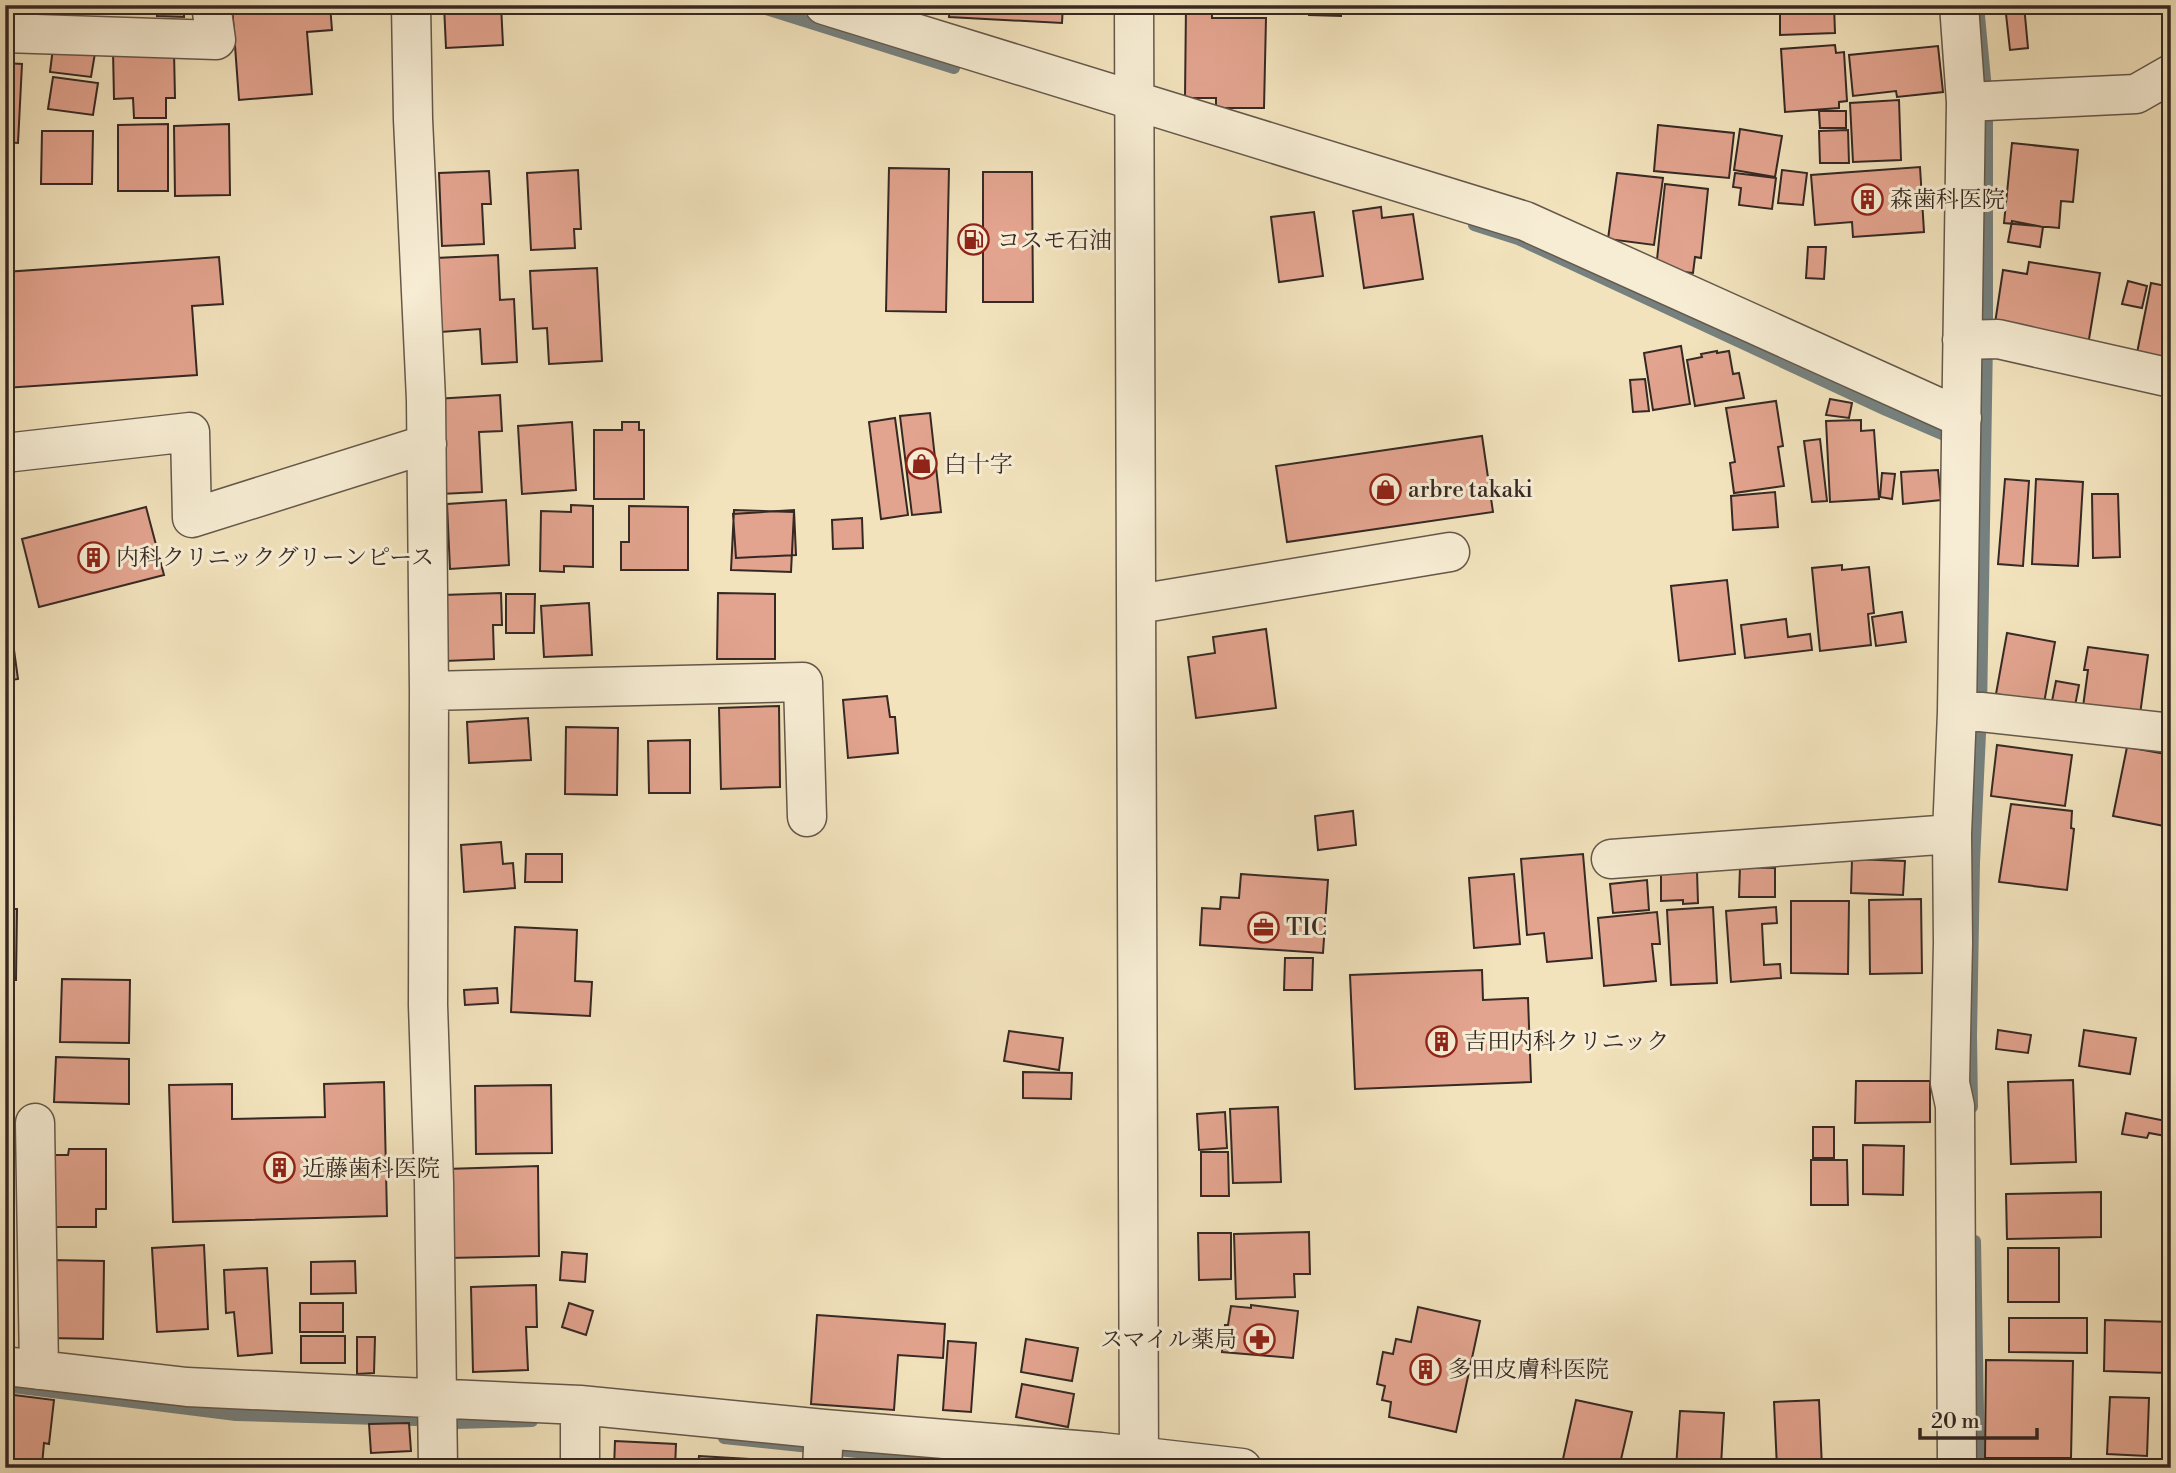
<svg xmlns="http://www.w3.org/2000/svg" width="2176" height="1473" font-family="'Libre Bodoni','Noto Serif JP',serif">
<rect width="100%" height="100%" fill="#f2e3bd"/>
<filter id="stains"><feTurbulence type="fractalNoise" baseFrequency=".00286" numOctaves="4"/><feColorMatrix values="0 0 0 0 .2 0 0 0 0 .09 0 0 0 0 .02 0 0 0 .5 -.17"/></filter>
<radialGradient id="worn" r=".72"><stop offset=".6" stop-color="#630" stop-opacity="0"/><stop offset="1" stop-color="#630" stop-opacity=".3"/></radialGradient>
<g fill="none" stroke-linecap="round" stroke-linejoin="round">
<path stroke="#76817f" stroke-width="12" d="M753 5 954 68
M1474 225 1518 239 1886 410 1956 440
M1972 1107 1971 1036 1974 863 1981 712 1987 340V100L1979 16
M1975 1241 1979 1468
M5 1386 236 1415 416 1420
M455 1423 532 1421
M724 1438 1008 1468"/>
</g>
<path fill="#e3a48f" stroke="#362924" stroke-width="2" d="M157 5H184V17L157 16Z
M232 5H330L332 30 307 32 312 94 239 100Z
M444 5H501L503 45 446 48Z
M950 5H1063L1062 23 949 17Z
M1186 5H1212V18H1266L1264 108H1216V98H1185Z
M1218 5H1303V14H1218Z
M1309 5H1341V16L1309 15Z
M1780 5H1834L1835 33 1780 35Z
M2005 5H2024L2028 48 2010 50Z
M54 40 96 47 91 77 50 72Z
M1835 45 1836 53 1844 52 1847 101 1839 102V108L1785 112 1781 49Z
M1938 46 1943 92 1897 97 1896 91 1853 96 1849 55Z
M113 50 174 52 175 98H166V118H134L133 98 114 99Z
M5 63 22 64 18 143 5 142Z
M53 77 98 83 93 115 48 109Z
M1899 100 1901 160 1853 162 1850 103Z
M1819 111H1846V128H1820Z
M168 124V191H118V125Z
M229 124 230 195 175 196 174 126Z
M1658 125 1734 133 1729 178 1654 171Z
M1740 129 1782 136 1775 177 1734 170Z
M1848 130 1849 163H1820L1819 131Z
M42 131H93L92 184H41Z
M2012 143 2078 150 2073 202 2061 201 2059 228 2004 223Z
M1920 167 1924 232 1853 237 1852 222 1815 225 1811 175Z
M889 168 949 169 946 312 886 311Z
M578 170 581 229H574L575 248 531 250 527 173Z
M1782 170 1807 173 1803 205 1778 203Z
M489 171 491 204H482L484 244 442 246 439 173Z
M983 172H1032L1033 302H983Z
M1617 173 1663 178 1654 245 1608 239Z
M1735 173 1776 178 1772 209 1739 205 1741 188 1733 187Z
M1665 184 1708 189 1701 258 1695 257 1693 273 1656 269Z
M1381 207 1382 218 1413 214 1423 279 1364 288 1353 211Z
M1314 212 1323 276 1279 282 1271 217Z
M2012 221 2043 227 2040 247 2008 242Z
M1808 247H1826L1824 279 1806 278Z
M498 255 500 300 514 299 517 362 482 364 480 329 441 332 436 258Z
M219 257 223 304 192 306 197 375 5 388V272Z
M2029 262 2100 273 2088 345 1994 330 2003 270 2027 274Z
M597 268 602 361 549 364 547 328 533 329 530 271Z
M2128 281 2147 286 2142 308 2122 304Z
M2151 283 2171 287V365L2136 358Z
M1681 346 1690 404 1653 410 1644 353Z
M1717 351V353L1729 351 1733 374 1739 373 1744 398 1695 406 1687 360 1702 357 1701 354Z
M1645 379 1649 411 1633 412 1630 380Z
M500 395 502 431 479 432 482 492 440 494 435 399Z
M1830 399 1852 403 1849 418 1826 415Z
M1776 401 1783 446 1778 447 1784 486 1734 493 1730 463 1735 462 1726 408Z
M930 413 941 512 912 515 900 416Z
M895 418 908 515 881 519 869 422Z
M1861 420V431L1874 430 1879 499 1830 502 1826 421Z
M572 422 576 490 522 494 518 426Z
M622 422H639V430H644V499H594V430H622Z
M1482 436 1493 512 1287 542 1276 466Z
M1820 439 1827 501 1812 502 1804 441Z
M1938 470 1941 500 1903 504 1901 472Z
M1882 473 1895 474 1892 499 1880 497Z
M2005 479 2029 481 2023 566 1998 564Z
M2036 479 2083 482 2078 566 2032 564Z
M1775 492 1778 527 1733 530 1731 496Z
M2092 494H2118L2120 557 2093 558Z
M506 500 509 565 450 569 447 504Z
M571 505 593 506V567L564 566V572L540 571 541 511 571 512Z
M629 506 688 507V570H621V542H629Z
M146 507 164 575 39 607 22 539Z
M734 510 794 512 791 572 731 570Z
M794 510 796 555 736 558 733 514Z
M862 518 863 548 833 549 832 520Z
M1842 565V570L1869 567 1874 613 1868 614 1871 645 1820 651 1812 568Z
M1727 580 1735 654 1679 661 1671 586Z
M501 593 502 625H493L494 659 445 661 443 595Z
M718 593 775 594V659H717Z
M506 594H535L534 633H506Z
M589 603 592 655 544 657 541 606Z
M1902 612 1906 642 1876 646 1872 617Z
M1786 619 1788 637 1810 634 1812 650 1745 658 1741 625Z
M1266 629 1276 708 1196 718 1188 657 1215 653 1213 637Z
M2007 633 2055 642 2044 703 1996 694Z
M2088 647 2148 655 2139 722 2082 714 2088 670H2084Z
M14 650 18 679 5 681V652Z
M2056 681 2079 685 2073 716 2050 711Z
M887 696 890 717H895L898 753 848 758 843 700Z
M779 706 780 787 721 789 719 708Z
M528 718 531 760 469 763 467 722Z
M566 727 618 728 617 795 565 794Z
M690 740V793H649L648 741Z
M1997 745 2072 755 2065 806 1991 796Z
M2127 747 2171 755V804H2169L2164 826 2113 816Z
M2011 804 2072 811 2071 828 2074 829 2067 890 1999 882Z
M1353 811 1356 845 1318 850 1315 816Z
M501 842 503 864 513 863 515 888 464 892 461 845Z
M526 854H562V882H525Z
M1583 854 1592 958 1547 962 1544 933 1527 935 1521 859Z
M1852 859 1905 861 1903 895 1851 893Z
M1740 867 1775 868V897H1739Z
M1697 871 1698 903 1683 904V900L1661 901V872Z
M1241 874 1328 880 1323 953 1200 945 1202 908 1220 909 1221 897 1239 898Z
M1514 874 1520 944 1474 948 1469 878Z
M1647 880 1649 910 1613 913 1610 884Z
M1921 899 1922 973 1870 974 1869 900Z
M1791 901H1849L1848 974 1791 973Z
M1713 907 1717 983 1671 985 1667 910Z
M1776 907 1777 923 1762 924 1764 965 1780 964 1781 978 1731 982 1726 911Z
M5 909H17L16 980H5Z
M1657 912 1660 944H1652L1656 981 1604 986 1598 918Z
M515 927 577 930 575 981 592 982 590 1016 511 1012Z
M1285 958H1313L1312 990H1284Z
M1482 970 1483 1000 1528 998 1531 1082 1355 1089 1350 975Z
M62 979 130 980 129 1043 60 1042Z
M497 988 498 1003 465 1005 464 990Z
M5 1011H9L6 1078H5Z
M1998 1030 2031 1035 2028 1053 1996 1049Z
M2084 1030 2136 1038 2130 1074 2079 1066Z
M1009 1031 1063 1038 1059 1070 1004 1061Z
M56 1057 129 1059V1104L54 1102Z
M1023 1072 1072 1073 1071 1099 1023 1098Z
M2073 1080 2076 1162 2011 1164 2008 1082Z
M1856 1081H1930V1122L1855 1123Z
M384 1082 387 1216 173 1222 169 1085 232 1084V1119L325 1117 324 1084Z
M551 1085 552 1153 476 1154 475 1086Z
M1278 1107 1281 1182 1233 1183 1230 1109Z
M1225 1112 1227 1148 1199 1150 1197 1114Z
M2126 1113 2171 1122V1137L2149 1133 2147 1138 2122 1134Z
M1813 1127H1834V1158H1813Z
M1863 1145 1904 1146 1903 1195 1863 1194Z
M69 1149H106V1209H96V1227H53L47 1155H68Z
M1201 1152H1228L1229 1196H1201Z
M1811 1160H1847L1848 1205H1811Z
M538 1166 539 1256 447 1258 445 1169Z
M2101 1192V1237L2007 1239 2006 1194Z
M1309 1232 1310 1274H1294L1295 1297 1236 1299 1234 1234Z
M1198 1233H1231V1279L1199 1280Z
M204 1245 208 1329 157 1332 152 1248Z
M2008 1248H2059V1302H2008Z
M562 1252 587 1254 585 1282 560 1280Z
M49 1260 104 1261 103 1339 48 1338Z
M355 1261 356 1293 311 1294V1262Z
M267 1268 272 1353 238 1356 234 1312 226 1313 224 1270Z
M536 1285 537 1327H526L528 1370 473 1372 471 1287Z
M300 1303H343V1332H300Z
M569 1303 593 1311 586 1335 562 1327Z
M1251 1305 1298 1311 1293 1358 1222 1352 1225 1325H1228L1231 1306 1251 1308Z
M1418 1307 1480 1321 1456 1432 1389 1417 1391 1402 1382 1400 1385 1386 1377 1384 1383 1352 1393 1354 1396 1339 1411 1342Z
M817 1315 945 1324 943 1358 898 1355 894 1410 811 1404Z
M2009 1318H2087V1353L2009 1352Z
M2105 1320 2171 1322 2169 1373 2104 1371Z
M301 1336H345V1363H301Z
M357 1337H375L374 1373 357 1374Z
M1026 1339 1078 1348 1072 1381 1021 1372Z
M948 1341 976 1343 971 1412 943 1410Z
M1986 1360 2073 1361 2071 1458H1985Z
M1022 1384 1074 1394 1068 1427 1016 1417Z
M14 1395 54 1400 49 1444 44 1443 42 1465 5 1460V1400L13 1402Z
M2110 1397 2149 1398 2147 1456 2107 1454Z
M1576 1400 1632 1412 1619 1468H1561Z
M1819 1400 1822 1468H1777L1774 1402Z
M1680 1411 1724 1413 1721 1465H1716V1468H1676Z
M409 1423 411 1451 371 1453 369 1424Z
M615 1441 676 1444 675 1468H614Z
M699 1456 749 1459V1468H698Z"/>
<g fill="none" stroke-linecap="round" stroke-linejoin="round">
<defs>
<path id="minor" d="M411 5 413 119 426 400 429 691 428 1005 434 1183 438 1468
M824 5 1525 221 1962 418
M1134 5 1139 1468
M5 33 216 40 211 5
M1966 102 2136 94 2171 74
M1962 340 1998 339 2171 378
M5 453 190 432 192 518 427 444
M1138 604 1450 552
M429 691 803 682 807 817
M1957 712H1981L2171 733
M1611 859 1952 834
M35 1123 39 1370
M5 1366 187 1387 580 1405 824 1429 1101 1452 1242 1468
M580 1468V1405
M822 1468 824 1429
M1957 1468 1955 1106 1950 1083 1953 943 1952 834 1957 712 1966 102 1959 5"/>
</defs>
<use href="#minor" stroke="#65584a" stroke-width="41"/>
<use href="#minor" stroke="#f7edd4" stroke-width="38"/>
</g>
<defs>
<symbol id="building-ring" viewBox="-11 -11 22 22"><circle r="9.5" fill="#f7edd4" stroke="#8f2418" stroke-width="1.5"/><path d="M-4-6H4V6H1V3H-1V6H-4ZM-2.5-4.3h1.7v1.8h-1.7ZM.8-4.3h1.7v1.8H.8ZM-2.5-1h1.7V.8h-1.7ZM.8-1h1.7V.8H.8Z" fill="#8f2418"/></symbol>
<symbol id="fuel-ring" viewBox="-11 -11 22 22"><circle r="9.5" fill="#f7edd4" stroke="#8f2418" stroke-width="1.5"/><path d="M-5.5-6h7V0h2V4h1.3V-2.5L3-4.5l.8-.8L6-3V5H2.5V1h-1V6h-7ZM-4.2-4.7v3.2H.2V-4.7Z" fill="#8f2418"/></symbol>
<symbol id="shop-ring" viewBox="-11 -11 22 22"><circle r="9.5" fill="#f7edd4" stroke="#8f2418" stroke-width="1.5"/><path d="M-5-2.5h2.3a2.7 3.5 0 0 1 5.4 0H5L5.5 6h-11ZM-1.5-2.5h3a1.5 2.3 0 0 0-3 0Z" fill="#8f2418"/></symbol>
<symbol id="office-ring" viewBox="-11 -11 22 22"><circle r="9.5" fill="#f7edd4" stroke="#8f2418" stroke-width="1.5"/><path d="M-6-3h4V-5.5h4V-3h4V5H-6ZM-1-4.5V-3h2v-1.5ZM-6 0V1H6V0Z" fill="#8f2418"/></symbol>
<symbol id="pharmacy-ring" viewBox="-11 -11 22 22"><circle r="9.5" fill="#f7edd4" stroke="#8f2418" stroke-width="1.5"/><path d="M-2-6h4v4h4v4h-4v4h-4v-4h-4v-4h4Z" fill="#8f2418"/></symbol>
</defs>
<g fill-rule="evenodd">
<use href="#building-ring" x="1850" y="182" width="35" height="35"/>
<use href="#fuel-ring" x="956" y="222" width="35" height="35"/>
<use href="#shop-ring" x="904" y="446" width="35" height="35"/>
<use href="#shop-ring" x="1368" y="472" width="35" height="35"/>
<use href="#building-ring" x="76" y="540" width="35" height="35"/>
<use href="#office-ring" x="1246" y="910" width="35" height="35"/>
<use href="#building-ring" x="1424" y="1024" width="35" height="35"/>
<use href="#building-ring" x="262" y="1150" width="35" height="35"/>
<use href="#pharmacy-ring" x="1242" y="1322" width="35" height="35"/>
<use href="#building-ring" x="1408" y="1352" width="35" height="35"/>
</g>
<g text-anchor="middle" stroke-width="6" stroke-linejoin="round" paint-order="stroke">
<g font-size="23" fill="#362924" stroke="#f7edd4" text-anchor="start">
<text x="1890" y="207">森歯科医院</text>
<text x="997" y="248">コスモ石油</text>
<text x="944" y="472">白十字</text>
<text x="1408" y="497">arbre takaki</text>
<text x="116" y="565">内科クリニックグリーンピース</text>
<text x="1286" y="935">TIC</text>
<text x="1464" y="1049">吉田内科クリニック</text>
<text x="302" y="1176">近藤歯科医院</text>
<text x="1237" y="1347" text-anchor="end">スマイル薬局</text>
<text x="1448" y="1377">多田皮膚科医院</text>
</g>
</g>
<rect width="2176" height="1473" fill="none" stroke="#f2e3bd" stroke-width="28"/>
<rect x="7" y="7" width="2162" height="1459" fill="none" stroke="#362924" stroke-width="3.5"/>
<rect x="14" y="14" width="2148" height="1445" fill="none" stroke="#362924" stroke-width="2"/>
<path d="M1920 1428v10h117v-10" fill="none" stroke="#362924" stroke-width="3.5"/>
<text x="1931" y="1428" font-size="21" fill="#362924" stroke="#f7edd4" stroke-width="5" paint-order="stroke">20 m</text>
<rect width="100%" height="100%" filter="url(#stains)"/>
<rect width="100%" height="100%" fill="url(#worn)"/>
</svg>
